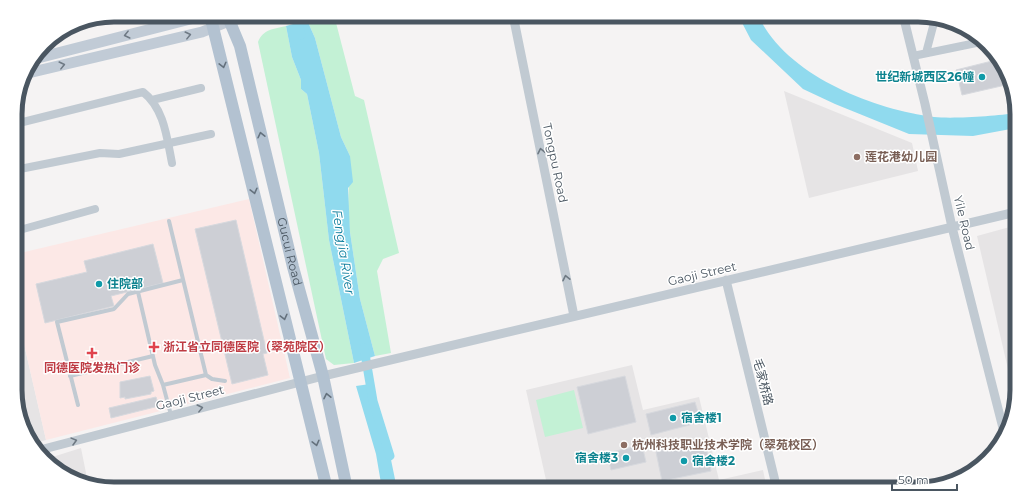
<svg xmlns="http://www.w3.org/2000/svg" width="1032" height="504" font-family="Montserrat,'Noto Sans SC',sans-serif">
<rect width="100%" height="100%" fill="#f5f3f3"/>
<path fill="#e6e4e5" d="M784 91 912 143 918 171 809 198Z
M1017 225V390L1015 399 977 236Z
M16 309 46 440 33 444 16 403Z
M632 365 643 410 699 397 719 480 763 470 767 489H548L526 390Z
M81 448 88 483 70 479 46 459Z"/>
<path fill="#fce8e6" d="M249 199 290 378 46 440 16 309V254Z"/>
<path fill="#c3f1d5" d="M334 15 355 96 364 100 399 253 383 259 377 271 391 353 375 356 360 299 350 232 348 207 350 156 341 137 315 38 307 20Z
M286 26 292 57 301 80V89L307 94 319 153 329 240 354 363 334 365 326 359 258 42C263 29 274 29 286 26Z
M574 390 583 428 545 437 536 400Z"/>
<path fill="#90daee" d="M738 15H758C785 75 873 109 934 117 953 119 997 116 1016 113V128L973 136 909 134 835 104 803 89 751 40Z
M307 20 315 38 341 137 350 156 353 182 348 188 350 232 360 299 375 356 354 363 329 240 319 153 307 94 301 89V80L292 57 286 26Z
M370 384 373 401 389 450 397 489H382L376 454 356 386Z"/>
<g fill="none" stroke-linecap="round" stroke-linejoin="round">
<path stroke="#90daee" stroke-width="9" d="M296 15 301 35
M364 348 373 401 390 456"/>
</g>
<path fill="#cdcfd5" stroke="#d7d9de" d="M945 21 962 25 963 26 946 29Z
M1000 59 1010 84 962 95 956 70Z
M236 220 267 353 263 354 268 375 232 384 195 229Z
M153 244 163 283 111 296 114 306 45 323 36 284 87 272 84 261Z
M150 376 154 391 151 392V394L125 399V397L120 398V382Z
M625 376 636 422 588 434 577 387Z
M156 397 159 406 111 418 109 408Z
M695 402 701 422 651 435 646 414Z
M705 442 711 471 662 481 656 452Z
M642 445 646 462 611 470 607 453Z"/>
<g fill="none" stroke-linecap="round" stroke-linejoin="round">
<path stroke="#c1cad2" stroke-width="4" d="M169 221 206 375
M138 292 155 365 163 385 171 415
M70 376 153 356
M163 385 206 375 212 379 225 381
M78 405 57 322 114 309 128 294 183 280"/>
<path stroke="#c1cad2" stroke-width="8" d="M926 53 935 19
M913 56 981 42
M152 100 201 88
M15 124 143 92C164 108 167 138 172 163
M15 170 100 153 119 154 211 134
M16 231 95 209"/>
<path stroke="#c1cad2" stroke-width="9" d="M513 15 574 316
M903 15 925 104 952 227 1005 436
M726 280 777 489
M36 451 323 376 1016 212"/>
<path stroke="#c1cbd6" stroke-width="11" d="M34 59 206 15
M24 74 202 32 229 21 255 15"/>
<g stroke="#b3c2d1" stroke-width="12">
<path d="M210 15 327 489"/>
<path id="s1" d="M227 15 240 46 293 267 323 376 347 489"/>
</g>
</g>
<defs><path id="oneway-chevron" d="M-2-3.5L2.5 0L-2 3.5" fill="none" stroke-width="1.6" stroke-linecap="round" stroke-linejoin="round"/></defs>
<g stroke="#6e7984">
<use href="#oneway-chevron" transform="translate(127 35) rotate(166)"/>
<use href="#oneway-chevron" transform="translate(188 35) rotate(-14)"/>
<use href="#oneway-chevron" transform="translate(62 65) rotate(-14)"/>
</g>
<g stroke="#64717d">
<use href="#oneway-chevron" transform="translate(223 65) rotate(76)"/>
<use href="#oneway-chevron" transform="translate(261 135) rotate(-103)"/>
<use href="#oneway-chevron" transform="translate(254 191) rotate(76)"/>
<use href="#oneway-chevron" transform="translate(284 317) rotate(76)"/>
<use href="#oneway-chevron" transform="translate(327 396) rotate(-102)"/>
<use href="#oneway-chevron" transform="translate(316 443) rotate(76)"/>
</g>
<g stroke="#6e7983">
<use href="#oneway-chevron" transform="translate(541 151) rotate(-102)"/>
<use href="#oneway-chevron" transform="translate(566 278) rotate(-102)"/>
<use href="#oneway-chevron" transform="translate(200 408) rotate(-14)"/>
<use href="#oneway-chevron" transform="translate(74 441) rotate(-15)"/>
</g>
<g fill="#0f9aa8" stroke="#fff" stroke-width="1.5">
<circle cx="982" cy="77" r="4"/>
<circle cx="99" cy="284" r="4"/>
<circle cx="673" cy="418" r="4"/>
<circle cx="626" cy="458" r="4"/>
<circle cx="684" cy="461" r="4"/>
</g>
<g fill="#8d6e63" stroke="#fff" stroke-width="1.5">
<circle cx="857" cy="157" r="4"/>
<circle cx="624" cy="445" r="4"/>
</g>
<g fill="#e0444e" stroke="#fff" stroke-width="1.5">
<path d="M152 341h4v4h4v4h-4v4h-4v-4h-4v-4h4z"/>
<path d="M90 347h4v4h4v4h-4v4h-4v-4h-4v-4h4z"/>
</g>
<g text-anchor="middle" stroke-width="3" stroke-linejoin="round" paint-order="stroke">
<g font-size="12" font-weight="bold" fill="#0d838f" stroke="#fff" text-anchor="start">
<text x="974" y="81" text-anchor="end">世纪新城西区26幢</text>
<text x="107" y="288">住院部</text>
<text x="681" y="422">宿舍楼1</text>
<text x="618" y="462" text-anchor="end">宿舍楼3</text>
<text x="692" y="465">宿舍楼2</text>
</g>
<g font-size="12" font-weight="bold" fill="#785e54" stroke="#fff" text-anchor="start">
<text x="865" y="161">莲花港幼儿园</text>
<text x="632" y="449">杭州科技职业技术学院（翠苑校区）</text>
</g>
<g font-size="12" fill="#4a5661" stroke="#fff">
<text transform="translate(555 163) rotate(78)" y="4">Tongpu Road</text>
<text transform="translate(964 223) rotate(77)" y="4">Yile Road</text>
<text dy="4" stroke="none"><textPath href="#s1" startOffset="245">Gucui Road</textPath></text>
<text transform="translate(702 274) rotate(-13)" y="4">Gaoji Street</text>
<text transform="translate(763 382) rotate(76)" y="4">毛家桥路</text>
<text transform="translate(190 398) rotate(-14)" y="4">Gaoji Street</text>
</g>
<g font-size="12" font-weight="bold" fill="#be3a42" stroke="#fff" text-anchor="start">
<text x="163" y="351">浙江省立同德医院（翠苑院区）</text>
<text x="92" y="372" text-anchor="middle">同德医院发热门诊</text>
</g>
<g font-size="13" font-style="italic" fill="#0c7c9b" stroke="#fff">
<text transform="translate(344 252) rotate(81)" y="5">Fengjia River</text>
</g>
</g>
<path d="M0 0H1032V504H0ZM114 22H918A92 92 0 0 1 1010 114V390A92 92 0 0 1 918 482H114A92 92 0 0 1 22 390V114A92 92 0 0 1 114 22Z" fill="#fff" fill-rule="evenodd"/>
<path fill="none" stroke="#4a5661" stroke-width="5" d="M114 22H918A92 92 0 0 1 1010 114V390A92 92 0 0 1 918 482H114A92 92 0 0 1 22 390V114A92 92 0 0 1 114 22Z"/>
<path d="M892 484v6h65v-6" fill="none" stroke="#4a5661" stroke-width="2"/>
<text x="898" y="484" font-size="12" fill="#4a5661" stroke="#ffffff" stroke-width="3" paint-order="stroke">50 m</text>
</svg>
